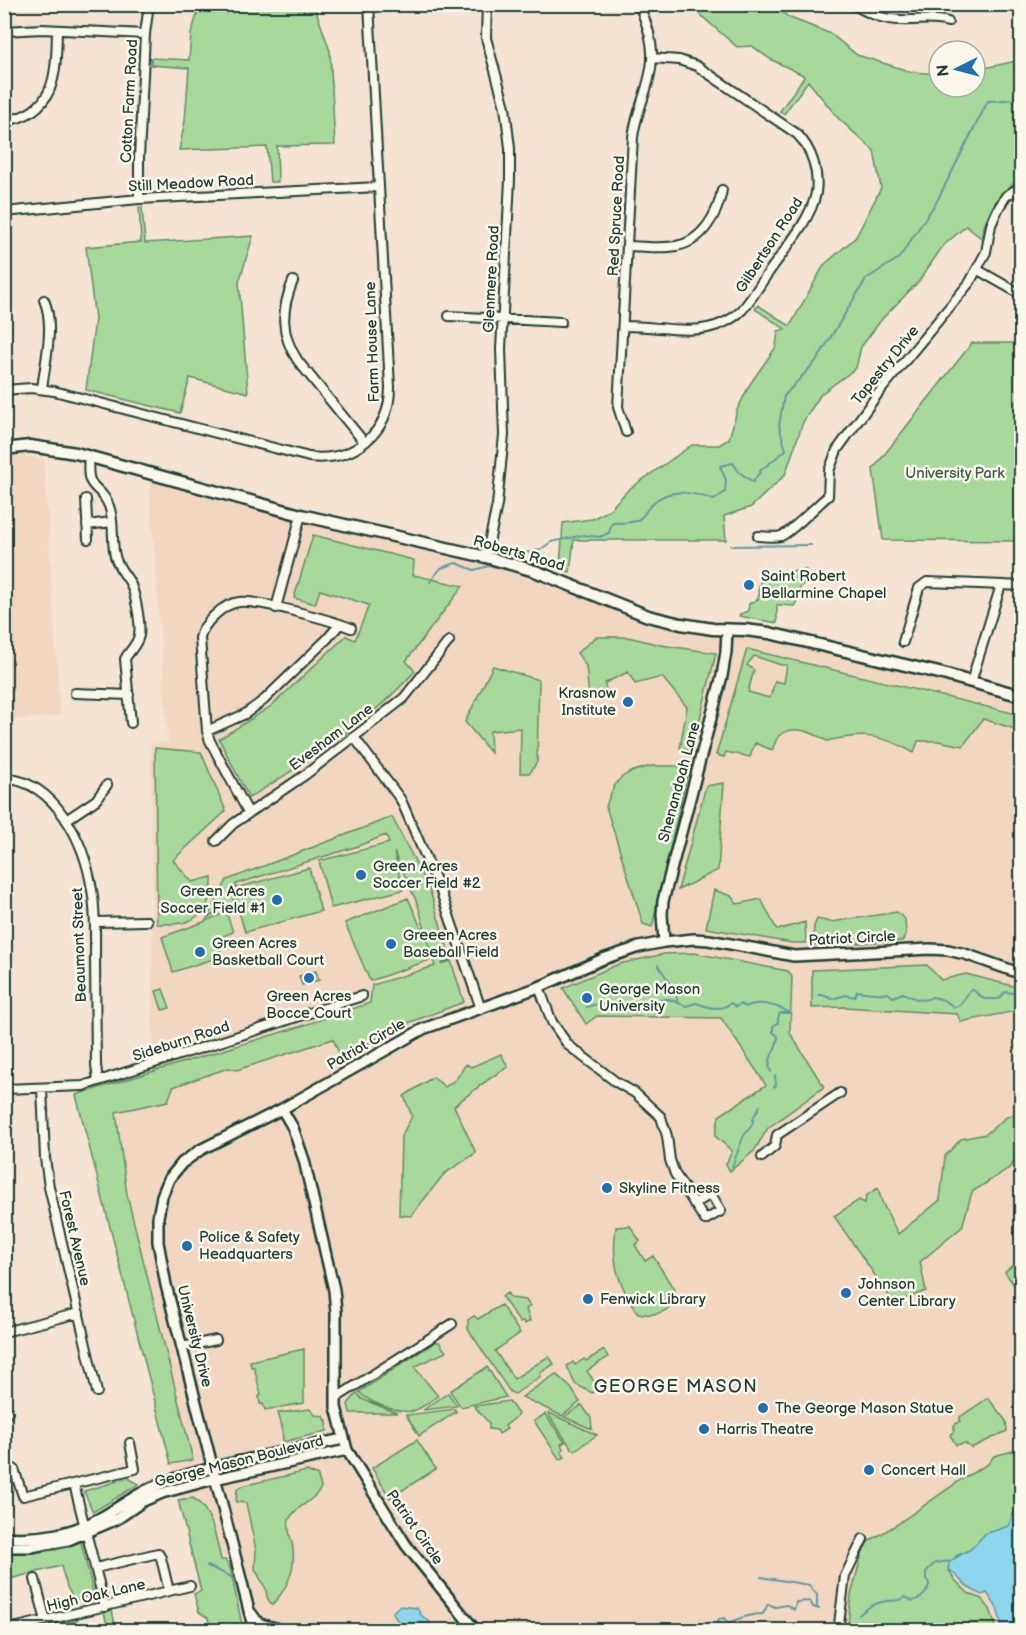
<svg xmlns="http://www.w3.org/2000/svg" width="1026" height="1635" font-family="'Balsamiq Sans',sans-serif">
<rect width="100%" height="100%" fill="#f5e4d3"/>
<filter id="ink" filterUnits="userSpaceOnUse"><feTurbulence type="fractalNoise" baseFrequency=".0167" numOctaves="2"/><feDisplacementMap in="SourceGraphic" scale="12" xChannelSelector="R" yChannelSelector="G"/><feConvolveMatrix kernelMatrix="1 2 1 2 8 2 1 2 1" color-interpolation-filters="sRGB"/></filter>
<g filter="url(#ink)">
<path fill="#f1d7c1" d="M4 452 44 459 60 715 5 721Z
M149 477 423 550 541 578 615 611 657 626 682 632 746 635 768 639 827 654 906 668 1021 700V1630H219L159 1423 86 1088 153 1068 151 744 168 743Z"/>
<path fill="#a7d99b" stroke="#638b68" stroke-width="1.5" fill-rule="evenodd" d="M200 5H314L330 51 335 145 277 146 278 182H270L267 147 179 150 185 121 189 68 151 65V58L189 60 191 34Z
M689 5H775L788 17 831 34 857 55 912 72 939 74V87H975V70L1021 60V179C998 192 987 212 981 238L966 226 943 246 919 281 882 319 861 347 856 368 821 394 803 422 785 475 751 507 724 516 726 540H574L570 572 560 569 563 523 592 519 608 511 628 490 692 445H719L729 439 737 410 750 384 776 347 778 331 785 329 755 309 758 305 790 326 824 265 856 237 881 188 874 151 838 118 808 81 784 114 780 111 804 77 803 75 770 59 752 46 737 47Z
M139 207H142L145 243 253 236 239 282 248 393 190 378 180 413 86 390 95 319 86 247 141 242Z
M972 343H1021V541L883 540 873 469Z
M313 535 414 560 413 575 463 586 406 661 415 671C368 724 308 761 249 798L219 739 270 707 346 636 355 640 369 605 320 590 315 604 294 598Z
M806 570 803 580 804 583 800 588 795 606 777 605V623L739 616 740 614 748 611 749 604 758 599 760 591H758L762 574 769 575 770 572Z
M596 637H628L661 645 716 653 692 751 680 748 687 707 662 677 635 684 628 672 605 683 606 693 589 697 586 666 577 653Z
M747 649 1021 715V731L983 719 963 746 938 741H918L914 753C883 734 862 733 827 741 814 733 793 723 779 736 776 739 774 746 772 750L755 743 750 757 726 752 724 757 716 755ZM754 656 781 665H787L784 683 775 681 770 698 748 692 754 670 747 665Z
M493 666 539 680 537 762 530 773H520L521 728 490 731 491 753 465 722Z
M155 748 201 752 226 811 173 860 192 882 212 877C213 897 206 916 186 922 177 925 166 924 157 924Z
M652 766H678L687 775 652 927 643 924 606 807C615 776 623 773 652 766Z
M724 783 718 870 678 890 706 786Z
M392 817 429 888 451 959 441 964 451 961 464 1002 400 1026 341 1058 333 1039 237 1070 228 1068 173 1087 168 1101 116 1112 127 1195 193 1460 171 1464 76 1095 302 1026 370 1003 372 985 435 966 431 955 430 960 370 981 345 923 408 898 430 948 418 905 394 852 403 890 331 908 319 861 389 843 386 835 358 846 236 884V888L309 868 321 911 245 932 234 895 233 903 207 918 227 880Z
M714 890 731 896 737 904 761 899 777 930 805 922 806 943H792L706 928Z
M226 912 233 932 223 936 219 946 221 954 212 957 213 959 173 972 162 937 201 923Z
M897 912 905 919 906 935 902 941 813 945 814 926 817 919 831 922Z
M694 953 788 971 792 977 790 1033 824 1087 768 1128 754 1151 730 1171 726 1164 732 1151 715 1136 719 1116 766 1085 721 1018 597 1016 586 1024 563 988 619 964 664 954Z
M927 965 941 980 966 974 1021 988V1010L961 1022 957 1014 843 1007 812 1008V970Z
M316 971 319 980 302 985 299 976Z
M163 989 170 1008 162 1010 156 991Z
M501 1054 508 1067C488 1078 472 1092 454 1106L476 1153 444 1174 411 1216 399 1215 401 1137 412 1116 404 1096 433 1077 445 1087 456 1079 466 1064 471 1067Z
M1021 1111V1145L1011 1167 972 1192 962 1227 920 1262 926 1291 894 1303 834 1216 859 1200 865 1203 866 1196 878 1188 882 1202 898 1234 940 1200 945 1156 961 1139 986 1134 1005 1118Z
M630 1226 640 1241 635 1245 645 1261 653 1256 675 1291 669 1296 673 1304C664 1315 652 1316 638 1313 618 1284 611 1264 616 1227Z
M1021 1258V1296L1005 1272Z
M507 1293 511 1298 526 1300 530 1306 526 1309 530 1321 525 1324 523 1321 520 1323 502 1297Z
M501 1305 520 1333 495 1351 514 1379 549 1356 554 1364 540 1373 541 1376 515 1394 510 1392 468 1329V1320L474 1316 478 1319Z
M435 1342H439L446 1352 416 1366 415 1368 438 1396C430 1401 421 1409 413 1411 399 1414 368 1402 359 1392Z
M304 1349V1403L265 1410 263 1404H260L259 1396 261 1395 254 1367H251L250 1361Z
M604 1350 608 1357 587 1371 599 1389 592 1393 575 1384 567 1366 573 1362 575 1365 584 1359 586 1361Z
M487 1367 506 1397 461 1407 450 1391Z
M556 1374 571 1388 580 1402 562 1416 522 1397Z
M357 1393 362 1399 397 1413H350L348 1404Z
M448 1393 457 1406 423 1410Z
M988 1398 1006 1421 1007 1431 971 1448 965 1443 956 1445 950 1435 954 1431V1425L960 1421V1417Z
M509 1401 518 1414 516 1417 505 1426 507 1429 499 1434 497 1430 489 1429V1423L474 1406Z
M582 1405 591 1418 592 1429 564 1417Z
M310 1409 315 1415 324 1416 325 1420H327V1431L283 1442 282 1426 278 1413Z
M455 1409 456 1412 419 1436 406 1415Z
M549 1413 597 1435 575 1450 572 1449 548 1414Z
M545 1414 565 1442 561 1444 563 1449 561 1452 565 1457 560 1460 534 1421Z
M417 1440 436 1469 390 1498 372 1468Z
M1017 1450H1021V1506L1013 1514 1009 1526 985 1534 971 1549 956 1556 948 1568 954 1579 968 1593 982 1599 990 1609 997 1630H852L848 1624 851 1595 863 1550 869 1541 896 1525 962 1479 988 1464 994 1456Z
M307 1471 318 1476 321 1488C314 1502 294 1507 289 1520 287 1527 290 1536 292 1543 297 1567 289 1586 273 1604H271L267 1597 266 1589 255 1569 256 1550 246 1503 236 1502 237 1489 242 1486Z
M128 1478 139 1484 93 1512 84 1491Z
M193 1498C212 1510 216 1538 221 1560H225L230 1567 243 1630H211L208 1618 199 1612 194 1594 201 1591 178 1500Z
M81 1542 94 1595 74 1600 67 1587 61 1566 6 1580 4 1554 56 1550Z
M112 1610 116 1630H108L104 1612Z
M77 1620 80 1630H60L58 1625Z"/>
<path fill="#8dd6ee" stroke="#6199a4" stroke-width="1.5" d="M1021 1506V1630H1003L997 1608 987 1593 982 1595C967 1589 959 1578 948 1568L950 1561 971 1549 985 1534 1009 1526 1013 1514Z
M399 1606 417 1608 421 1615 430 1622V1627C415 1628 398 1629 393 1612Z
M200 1623 204 1625 207 1630H183L182 1627Z"/>
<g fill="none" stroke-linecap="round" stroke-linejoin="round">
<path stroke="#6199a4" stroke-width="2" d="M731 546 811 545
M507 557 540 550 551 542 584 535 599 537 609 533 612 523C620 523 629 523 636 521 644 518 646 509 652 504 669 486 695 493 714 500L725 492 726 480 720 466 733 463 739 472 753 482 761 470 786 450 779 426 784 396 817 360 866 279 899 258 937 201 988 101 1022 99
M430 582 441 568 456 563 474 570 489 566
M658 965 674 989 678 1002
M818 995H823L832 999 846 995 855 997 857 991C864 992 881 994 888 993L893 997 903 993C913 998 922 1003 932 997 942 998 948 1002 954 1007L960 1005 970 990H973L984 999H999L1005 992 1022 994
M587 1007 597 1004H605L623 1006 633 1010H639L656 1000 669 999 686 1006 696 1003C709 1007 719 1012 731 1003L736 1007 740 1004 746 1007C758 1000 779 1006 790 1013
M771 1072C765 1058 778 1050 778 1036L773 1032V1026L778 1023V1018L780 1013H789
M774 1087 776 1085 775 1076
M732 1167 743 1137 752 1125 754 1116 760 1106
M207 1566 232 1577
M761 1577 809 1585 817 1595V1608
M859 1615C867 1608 874 1603 886 1601 893 1600 899 1602 905 1597L912 1601C921 1599 928 1593 929 1583L926 1579V1572L935 1563 951 1561
M427 1624 442 1628
M702 1630 706 1626 709 1630
M716 1630 719 1619 724 1618 728 1623C739 1618 750 1614 763 1614L768 1604 775 1607 787 1605 794 1610 796 1602 810 1601 813 1607 819 1609"/>
<defs>
<path id="minor" d="M852 4C868 13 883 20 901 20 918 21 931 17 948 22
M4 31 42 29 145 34
M4 121C57 113 56 73 57 30
M139 199V158L145 34 149 4
M4 212 139 199 379 187
M627 246C643 246 661 249 676 246 702 242 718 214 722 190
M978 270 1022 295
M293 281C281 310 280 334 298 361L364 442
M449 316 561 322
M623 326C655 325 693 337 723 323 730 320 737 315 742 310 752 299 760 284 769 272 784 250 811 220 816 193 819 172 812 149 797 134L697 66 679 60 652 58
M42 389C45 362 55 325 44 300
M4 390 31 388 54 391 309 457C353 462 390 434 390 387L369 4
M626 432 618 407 633 137C636 110 651 86 652 59 653 40 646 22 639 4
M89 457C85 494 99 481 109 506 115 521 111 540 115 556 117 566 124 573 129 581 135 591 141 623 139 635 138 644 129 651 125 659L131 723
M86 499 88 539
M87 525 112 522
M758 536C765 536 774 538 781 536 789 534 818 504 828 496L829 471 837 450 877 395 970 282 986 252 991 225 998 209 1006 196 1022 186
M486 557 497 505 504 435 501 349 510 180V148L505 107 486 38 487 4
M276 608 301 515
M903 642 919 588 927 582 1004 585
M971 682 1001 585 1022 586
M75 693 129 695
M207 731 245 714 264 700 327 639 340 624
M354 737 401 800 441 892 481 1009
M4 778C57 782 85 844 92 890 96 912 95 936 95 959 95 994 96 1030 96 1065L98 1081
M248 812 210 741 207 731 200 638C203 623 223 604 239 602 256 599 333 621 351 628
M66 820 96 800 107 785
M216 841 233 824 305 775 404 698 449 641
M95 922 147 921
M539 987 552 1022 568 1045 616 1082 635 1093 661 1117 667 1136 670 1160 675 1174 705 1220 721 1211 711 1194 694 1204
M42 1088 45 1158 49 1187 97 1392
M4 1089 83 1086 362 996
M762 1157 775 1146 777 1135 840 1093
M4 1332 79 1313
M182 1347 216 1340
M336 1398 452 1324
M4 1417 8 1412
M14 1469 23 1496 135 1469 130 1443
M74 1484 105 1607
M96 1568 158 1553 161 1558 169 1591
M35 1579 46 1621
M4 1614 9 1630
M9 1629 190 1586
M841 1630 839 1624 845 1576 863 1539"/>
<path id="tertiary" d="M664 942 662 914 663 901 722 676 726 652 727 629
M282 1109 293 1128 304 1160 334 1290 336 1312V1407L347 1450 406 1545 475 1630
M4 1537C37 1540 73 1534 102 1517 126 1503 146 1487 174 1479 228 1462 288 1451 343 1439
M4 1547H31L68 1540 117 1519 143 1501 162 1493 210 1480 347 1450
M251 1613 259 1624 276 1628
M254 1630 166 1285 158 1242V1217L162 1196 169 1179 182 1163 200 1150 282 1109 423 1029 539 987 603 959 639 947 664 942 694 939 709 940 794 956 930 949 948 950 965 954 1022 974"/>
<path id="secondary" d="M4 449 30 446 76 453 301 515 486 557 535 571 648 616 681 624 713 629 745 630 769 633 939 673 1022 696"/>
</defs>
<use href="#minor" stroke="#1f3d34" stroke-width="12"/>
<use href="#tertiary" stroke="#1f3d34" stroke-width="14"/>
<use href="#secondary" stroke="#1f3d34" stroke-width="15"/>
<use href="#minor" stroke="#fbf7ec" stroke-width="8"/>
<use href="#tertiary" stroke="#fbf7ec" stroke-width="9"/>
<use href="#secondary" stroke="#fbf7ec" stroke-width="10"/>
</g>
</g>
<g fill="#1f6fb2" stroke="#fbf7ec" stroke-width="2">
<circle cx="749" cy="585" r="6"/>
<circle cx="628" cy="702" r="6"/>
<circle cx="361" cy="875" r="6"/>
<circle cx="277" cy="900" r="6"/>
<circle cx="391" cy="944" r="6"/>
<circle cx="200" cy="952" r="6"/>
<circle cx="309" cy="978" r="6"/>
<circle cx="587" cy="998" r="6"/>
<circle cx="607" cy="1188" r="6"/>
<circle cx="187" cy="1246" r="6"/>
<circle cx="846" cy="1293" r="6"/>
<circle cx="588" cy="1299" r="6"/>
<circle cx="763" cy="1408" r="6"/>
<circle cx="704" cy="1429" r="6"/>
<circle cx="869" cy="1470" r="6"/>
</g>
<g text-anchor="middle" stroke-width="5" stroke-linejoin="round" paint-order="stroke">
<g font-size="15" fill="#1f3d34" stroke="#fbf7ec">
<text transform="translate(129 101) rotate(-87)" y="5">Cotton Farm Road</text>
<text transform="translate(191 183) rotate(-3)" y="5">Still Meadow Road</text>
<text transform="translate(616 216) rotate(-87)" y="5">Red Spruce Road</text>
<text transform="translate(769 245) rotate(-57)" y="5">Gilbertson Road</text>
<text transform="translate(491 279) rotate(-87)" y="5">Glenmere Road</text>
<text transform="translate(372 342) rotate(-92)" y="5">Farm House Lane</text>
<text transform="translate(885 365) rotate(-51)" y="5">Tapestry Drive</text>
<text transform="translate(519 553) rotate(16)" y="5">Roberts Road</text>
<text transform="translate(331 737) rotate(-37)" y="5">Evesham Lane</text>
<text transform="translate(679 782) rotate(-75)" y="5">Shenandoah Lane</text>
<text transform="translate(852 938) rotate(-3)" y="5">Patriot Circle</text>
<text transform="translate(79 945) rotate(-92)" y="5">Beaumont Street</text>
<text transform="translate(181 1041) rotate(-18)" y="5">Sideburn Road</text>
<text transform="translate(366 1044) rotate(-30)" y="5">Patriot Circle</text>
<text transform="translate(75 1238) rotate(77)" y="5">Forest Avenue</text>
<text transform="translate(195 1336) rotate(76)" y="5">University Drive</text>
<text transform="translate(239 1461) rotate(-14)" y="5">George Mason Boulevard</text>
<text transform="translate(415 1527) rotate(55)" y="5">Patriot Circle</text>
<text transform="translate(96 1595) rotate(-13)" y="5">High Oak Lane</text>
</g>
<g font-size="15" fill="#3a5c49" stroke="#fbf7ec">
<text x="955" y="478">University Park</text>
</g>
<g font-size="15" fill="#1f3d34" stroke="#fbf7ec" text-anchor="start">
<text x="761" y="581">Saint Robert<tspan x="761" dy="17">Bellarmine Chapel</tspan></text>
<text x="616" y="698" text-anchor="end">Krasnow<tspan x="616" dy="17">Institute</tspan></text>
<text x="373" y="871">Green Acres<tspan x="373" dy="17">Soccer Field #2</tspan></text>
<text x="265" y="896" text-anchor="end">Green Acres<tspan x="265" dy="17">Soccer Field #1</tspan></text>
<text x="403" y="940">Greeen Acres<tspan x="403" dy="17">Baseball Field</tspan></text>
<text x="212" y="948">Green Acres<tspan x="212" dy="17">Basketball Court</tspan></text>
<text x="599" y="994">George Mason<tspan x="599" dy="17">University</tspan></text>
<text x="309" y="1001" text-anchor="middle">Green Acres<tspan x="309" dy="17">Bocce Court</tspan></text>
<text x="619" y="1193">Skyline Fitness</text>
<text x="199" y="1242">Police &amp; Safety<tspan x="199" dy="17">Headquarters</tspan></text>
<text x="858" y="1289">Johnson<tspan x="858" dy="17">Center Library</tspan></text>
<text x="600" y="1304">Fenwick Library</text>
<text x="775" y="1413">The George Mason Statue</text>
<text x="716" y="1434">Harris Theatre</text>
<text x="881" y="1475">Concert Hall</text>
</g>
<g font-size="18" letter-spacing="1.5" fill="#1f3d34" stroke="#fbf7ec">
<text x="676" y="1392">GEORGE MASON</text>
</g>
</g>
<rect width="1026" height="1635" fill="none" stroke="#fbf7ec" stroke-width="24"/>
<rect x="12" y="12" width="1002" height="1611" fill="none" stroke="#1f3d34" stroke-width="2" filter="url(#ink)"/>
<g transform="translate(957 69) rotate(264)"><circle r="28" fill="#fbf7ec" stroke="#a3ada2" stroke-width="1.5"/>
<path d="M0-4.5L10 22L0 15L-10 22Z" fill="#1f6fb2"/>
<text y="-9" font-size="16" font-weight="bold" text-anchor="middle" fill="#1f3d34">N</text>
</g>
</svg>
